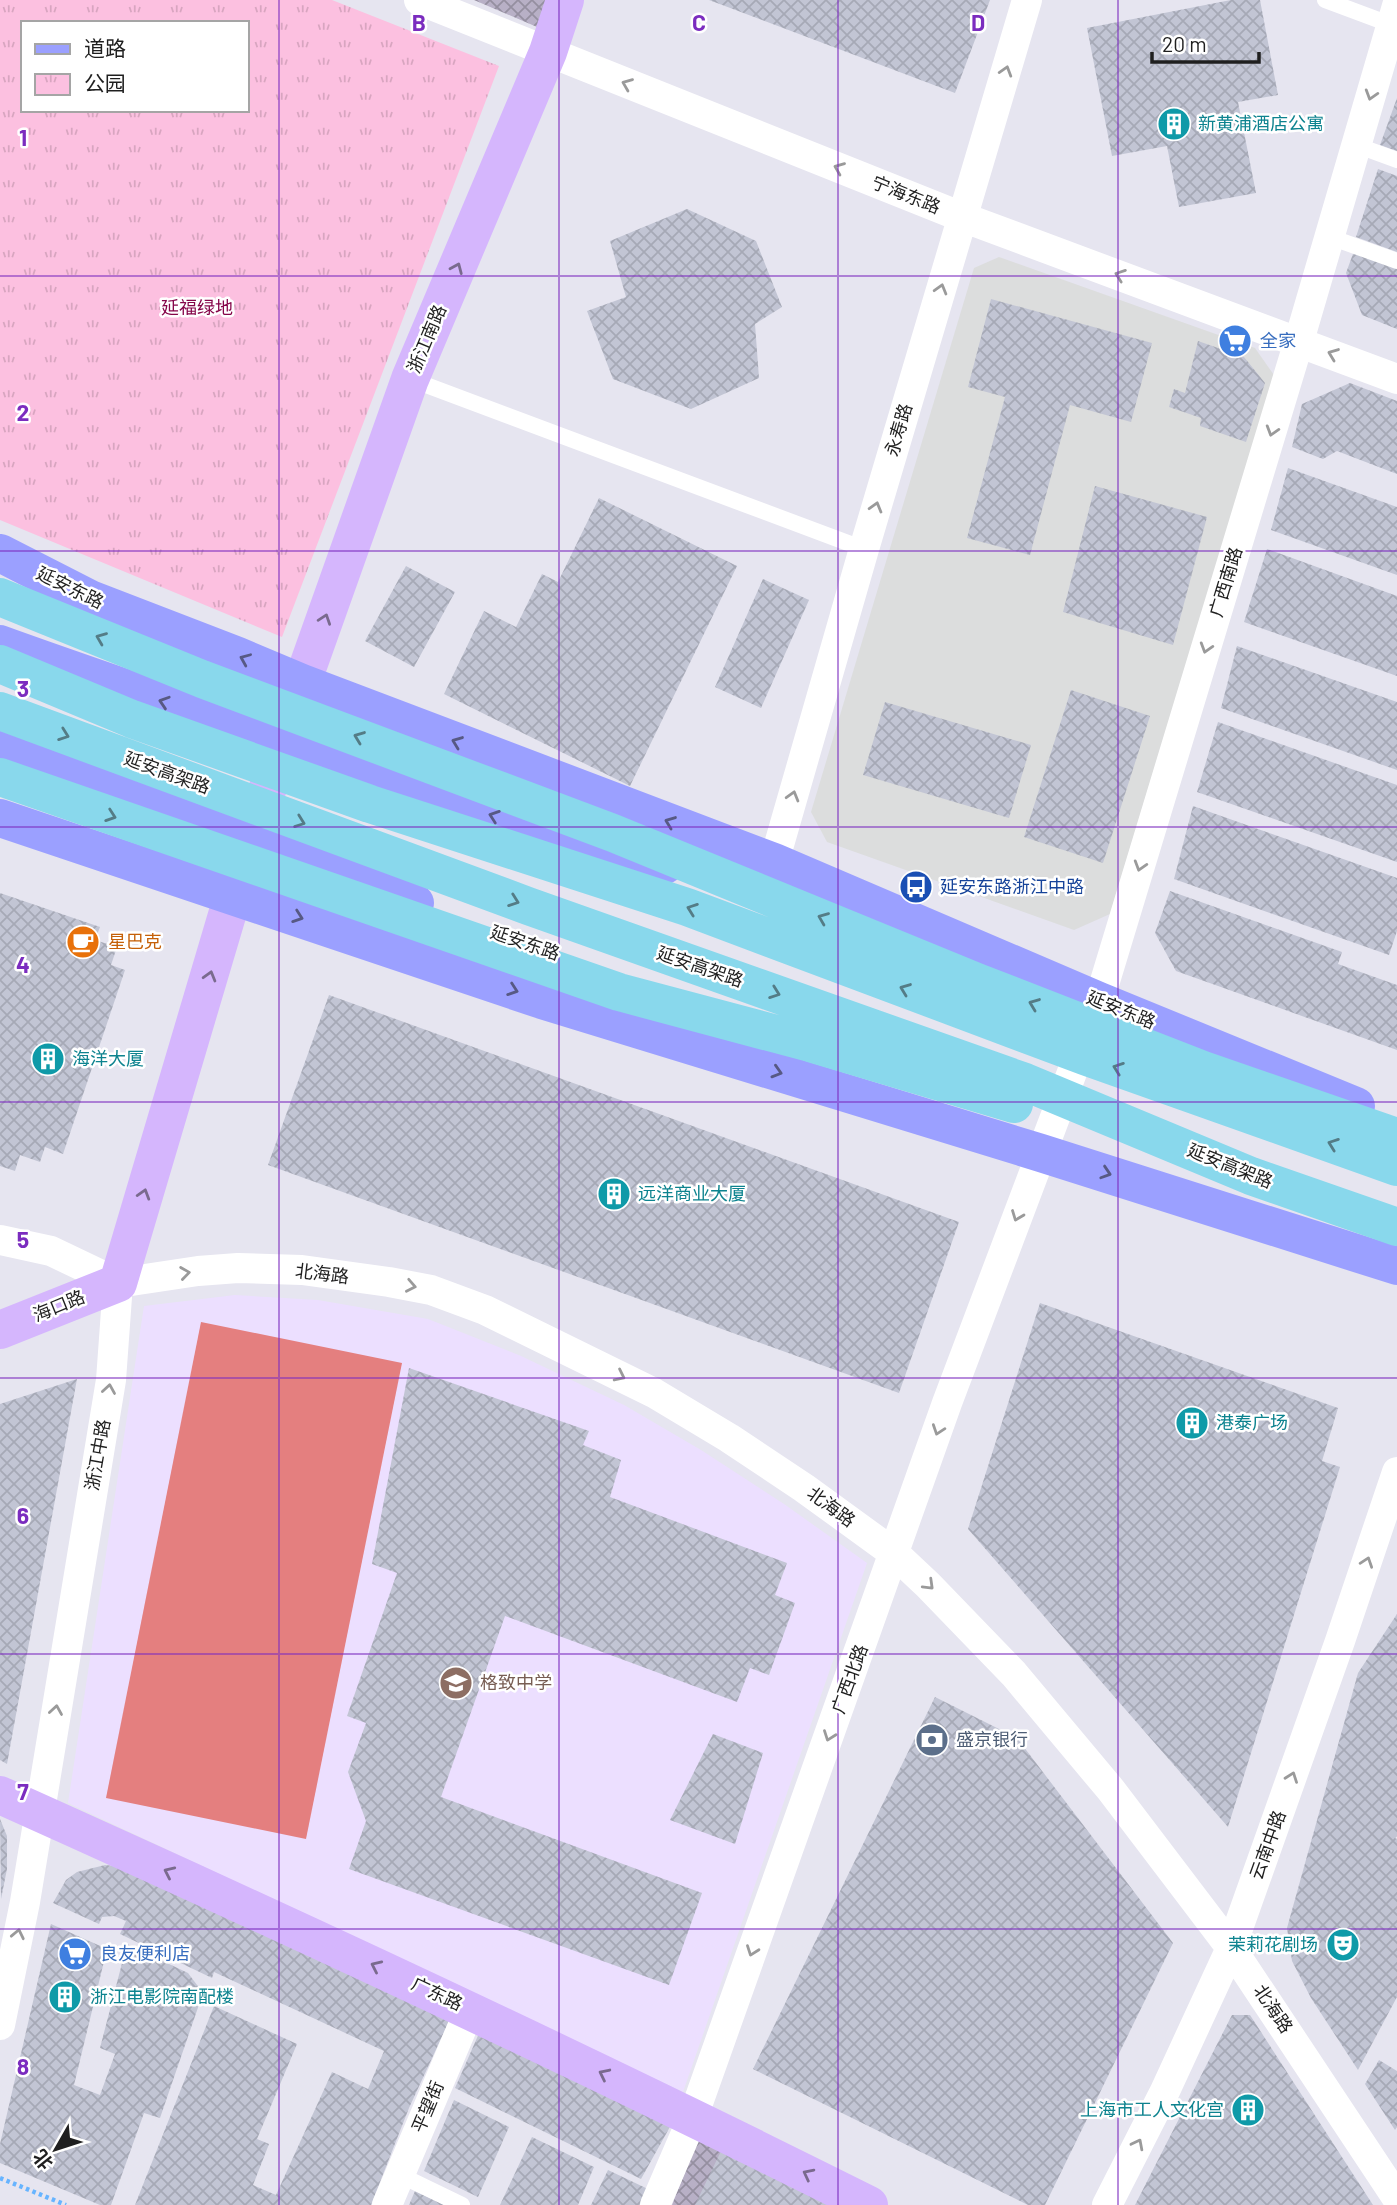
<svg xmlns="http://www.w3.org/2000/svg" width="1397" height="2205" font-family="Barlow,'Noto Sans SC',sans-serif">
<defs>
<pattern id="construction-cross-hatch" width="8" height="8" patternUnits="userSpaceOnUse" patternTransform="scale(1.75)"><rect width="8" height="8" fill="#b8b0c6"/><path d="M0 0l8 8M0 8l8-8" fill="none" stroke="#958fa0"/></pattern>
<pattern id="park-tufts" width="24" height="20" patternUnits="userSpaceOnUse" patternTransform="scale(1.75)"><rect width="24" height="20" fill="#fcc0e0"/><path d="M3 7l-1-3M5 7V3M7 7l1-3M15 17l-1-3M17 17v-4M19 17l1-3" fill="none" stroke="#d8a5c0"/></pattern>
<pattern id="building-cross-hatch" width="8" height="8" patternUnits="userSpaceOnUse" patternTransform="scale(1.75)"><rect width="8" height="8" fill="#c2c5d4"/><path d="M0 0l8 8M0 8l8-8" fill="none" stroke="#a6a9b6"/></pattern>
</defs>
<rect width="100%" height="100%" fill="#e6e5f0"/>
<path fill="#dcdddd" d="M999 257 1255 348 1274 375 1110 914 1074 930 827 842 811 812 974 268Z"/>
<path fill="#ecdfff" d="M235 1295 318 1300 428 1319 521 1356 624 1405 701 1450 784 1504 867 1563 683 2092 68 1803 144 1306Z"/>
<path fill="url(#construction-cross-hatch)" d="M474 0H546L537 27Z
M699 2137 827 2205H672Z"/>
<path fill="url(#park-tufts)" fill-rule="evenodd" d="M0 0H332L499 66 282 637 0 520ZM23 23H247V110H23Z"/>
<path fill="#e47f7f" d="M201 1322 402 1363 306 1839 106 1798Z"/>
<path fill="url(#building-cross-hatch)" d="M709 0H990L955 93Z
M1231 0H1260L1278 95 1238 102 1256 193 1179 207 1167 146 1112 156 1087 28Z
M1397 98V151L1380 145Z
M1378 169 1397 176V252L1356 237Z
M687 209 756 241 782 307 755 324 759 378 691 409 613 379 587 311 626 297 610 241Z
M1354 251 1397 267V329L1362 315 1346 273Z
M991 299 1152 343 1131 422 1070 405 1030 555 967 538 1005 397 968 387Z
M1198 341 1244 357 1265 383 1246 442 1200 426 1201 418 1169 407 1174 389 1185 393Z
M1350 383 1397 401V474L1337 451 1323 459 1292 447 1302 404Z
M1288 468 1397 507V575L1271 530Z
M1095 486 1207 517 1173 645 1063 612Z
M599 498 737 566 630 786 444 694 484 611 516 627 542 574 558 582Z
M1267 549 1397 596V676L1244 622Z
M406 566 455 592 414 667 365 641Z
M763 579 809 600 761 708 715 687Z
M1237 646 1397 702V770L1221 708Z
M1071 690 1150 716 1103 863 1024 837Z
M885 702 1031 745 1009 818 863 775Z
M1218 722 1397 785V862L1197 792Z
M1193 806 1397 878V931L1389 955 1174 879Z
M1170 891 1342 952 1338 964 1397 985V1050L1176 971 1155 933Z
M0 893 100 927 95 940 117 947 111 965 125 970 63 1154 45 1147 40 1162 20 1155 15 1171 0 1166Z
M329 995 959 1222 899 1393 268 1165Z
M1040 1303 1338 1408 1322 1461 1340 1467 1228 1827 968 1529Z
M409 1368 589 1431 583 1445 621 1460 610 1497 787 1563 775 1595 795 1603 769 1675 750 1668 737 1702 505 1616 441 1797 702 1893 669 1985 349 1869 366 1821 348 1772 366 1723 347 1716 397 1573 372 1564Z
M77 1379 7 1764 0 1760V1404Z
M1397 1614V1836L1395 1838 1397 1839V1997L1358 2070 1311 1998 1292 1961 1287 1928 1358 1673Z
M935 1697 1017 1738 1173 1943 1045 2205H1028L753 2069Z
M713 1734 763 1753 735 1844 670 1820Z
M0 1819 7 1836V1869L1 1899Z
M105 1865 126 1867 451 2017 409 2108 371 2205H135L214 2006 297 2044 257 2139 269 2144 253 2185 276 2195 332 2072 368 2089 384 2051 214 1972 212 1978 120 1934 126 1921 114 1916 102 1917 99 1924 53 1903 66 1880 77 1872Z
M51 1924 107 1949 74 2085 100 2095 115 2054 100 2048 127 1944 188 1973 203 1993 160 2118 144 2113 111 2205H100L0 2163V2144Z
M1232 2015H1250L1373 2205H1135Z
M480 2031 671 2125 641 2179 455 2088Z
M1379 2060 1397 2071V2127L1395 2130 1365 2084Z
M454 2100 509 2127 478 2197 424 2171Z
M532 2137 594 2167 578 2205H500Z
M723 2147 840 2205H695Z
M608 2170 650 2190 643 2205H591Z
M415 2191 445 2205H409Z"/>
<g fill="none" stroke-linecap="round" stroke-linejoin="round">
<path stroke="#67b4ff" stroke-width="4.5" stroke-dasharray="3.5 3.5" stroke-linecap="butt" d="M0 2178 66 2205"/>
<path stroke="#fff" stroke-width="16" d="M1325 0 1392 25
M1356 145 1397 160
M1330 237 1397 261
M410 379 864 549
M400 2175 462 2205"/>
<path stroke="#fff" stroke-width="30" d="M419 0 962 217 1397 379
M774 862 864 549 1027 0
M0 1240 51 1251 118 1283 198 1271 238 1268 302 1270 389 1282 431 1290 485 1310 654 1393 729 1438 804 1488 895 1554 928 1585 1014 1674 1111 1790 1231 1948 1397 2198
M0 2025 25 1902 111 1380 118 1283
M387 2205 470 2009
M655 2205 693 2117 947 1403 1099 1001 1299 341 1397 6
M1107 2205 1165 2091 1231 1948 1340 1641 1397 1472"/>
<path stroke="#d5b6fd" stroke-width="38" d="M0 1330 118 1283 233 895 302 683 410 379 548 52 565 0
M0 1795C292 1926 582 2061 869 2205"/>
<path stroke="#9ba0ff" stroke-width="38" d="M0 553 90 599 238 656 302 683 774 862 1099 1001 1356 1106
M0 644C127 690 255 731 382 776 473 808 569 850 665 865
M0 750 252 840 415 903
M0 818 542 1000 1041 1153 1397 1266"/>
<path stroke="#89d8ec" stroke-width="38" d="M0 597 202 679 613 833 977 982 1203 1070 1397 1137
M0 664 132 719 370 804 687 907 1087 1057 1397 1167
M0 711 528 906 1025 1082 1251 1176 1397 1227
M0 777 619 992 810 1043 1014 1104"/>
</g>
<defs><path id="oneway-chevron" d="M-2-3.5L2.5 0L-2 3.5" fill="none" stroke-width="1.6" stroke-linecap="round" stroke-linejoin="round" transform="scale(1.75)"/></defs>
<g stroke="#9a9a9a">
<use href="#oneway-chevron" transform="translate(1006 71) rotate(-73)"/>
<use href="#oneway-chevron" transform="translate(627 84) rotate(-158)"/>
<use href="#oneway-chevron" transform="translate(1371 95) rotate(107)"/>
<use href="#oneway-chevron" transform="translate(839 168) rotate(-158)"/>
<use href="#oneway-chevron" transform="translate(1120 275) rotate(-160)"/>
<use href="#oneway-chevron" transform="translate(941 289) rotate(-74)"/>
<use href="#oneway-chevron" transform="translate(1333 354) rotate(-159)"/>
<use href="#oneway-chevron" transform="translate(1272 431) rotate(107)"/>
<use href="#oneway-chevron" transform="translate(876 507) rotate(-74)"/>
<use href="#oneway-chevron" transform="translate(1206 648) rotate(107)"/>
<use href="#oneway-chevron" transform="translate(793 796) rotate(-74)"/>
<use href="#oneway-chevron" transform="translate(1140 866) rotate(107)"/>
<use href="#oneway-chevron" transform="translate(1017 1216) rotate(111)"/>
<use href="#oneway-chevron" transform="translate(185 1273) rotate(-8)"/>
<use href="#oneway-chevron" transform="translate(411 1286) rotate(11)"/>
<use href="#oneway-chevron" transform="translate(620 1376) rotate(26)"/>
<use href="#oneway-chevron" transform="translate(109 1389) rotate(-81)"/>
<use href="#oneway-chevron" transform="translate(938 1430) rotate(109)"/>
<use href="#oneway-chevron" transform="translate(1367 1562) rotate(-71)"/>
<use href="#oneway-chevron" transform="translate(929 1585) rotate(44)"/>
<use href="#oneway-chevron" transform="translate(56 1710) rotate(-81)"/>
<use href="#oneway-chevron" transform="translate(829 1736) rotate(110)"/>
<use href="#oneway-chevron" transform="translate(1292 1777) rotate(-70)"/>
<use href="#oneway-chevron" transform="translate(18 1934) rotate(-78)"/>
<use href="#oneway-chevron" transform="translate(752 1951) rotate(110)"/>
<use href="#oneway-chevron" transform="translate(1138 2144) rotate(-63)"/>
</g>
<g stroke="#7a6a8e">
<use href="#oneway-chevron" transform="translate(457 268) rotate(-67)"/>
<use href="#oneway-chevron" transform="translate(325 619) rotate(-71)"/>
<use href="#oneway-chevron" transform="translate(210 976) rotate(-74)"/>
<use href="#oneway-chevron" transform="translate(144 1194) rotate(-73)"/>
<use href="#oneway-chevron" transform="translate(169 1872) rotate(-155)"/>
<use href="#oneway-chevron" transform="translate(376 1966) rotate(-155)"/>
<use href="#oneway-chevron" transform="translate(604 2074) rotate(-154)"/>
<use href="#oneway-chevron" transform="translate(808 2174) rotate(-153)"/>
</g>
<g stroke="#547c86">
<use href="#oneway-chevron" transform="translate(101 638) rotate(-158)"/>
<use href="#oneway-chevron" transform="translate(64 735) rotate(20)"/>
<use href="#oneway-chevron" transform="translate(359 737) rotate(-159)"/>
<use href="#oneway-chevron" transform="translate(111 816) rotate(19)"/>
<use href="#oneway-chevron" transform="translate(300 822) rotate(20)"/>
<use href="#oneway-chevron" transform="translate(514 901) rotate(20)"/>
<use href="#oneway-chevron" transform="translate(692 909) rotate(-160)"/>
<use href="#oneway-chevron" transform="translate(823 918) rotate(-158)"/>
<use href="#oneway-chevron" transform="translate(905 989) rotate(-159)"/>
<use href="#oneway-chevron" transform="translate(775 993) rotate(20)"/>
<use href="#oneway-chevron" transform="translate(1034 1004) rotate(-159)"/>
<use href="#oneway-chevron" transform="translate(1118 1068) rotate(-160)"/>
<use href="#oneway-chevron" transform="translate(1333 1144) rotate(-160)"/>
</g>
<g stroke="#575984">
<use href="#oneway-chevron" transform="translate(245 659) rotate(-157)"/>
<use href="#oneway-chevron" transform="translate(164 702) rotate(-162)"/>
<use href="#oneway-chevron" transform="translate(457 742) rotate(-159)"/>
<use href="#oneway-chevron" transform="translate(494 816) rotate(-161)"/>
<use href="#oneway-chevron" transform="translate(670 822) rotate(-159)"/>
<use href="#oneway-chevron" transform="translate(298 917) rotate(19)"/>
<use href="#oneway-chevron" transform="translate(513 990) rotate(19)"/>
<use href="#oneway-chevron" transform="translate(777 1072) rotate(17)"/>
<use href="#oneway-chevron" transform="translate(1106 1173) rotate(18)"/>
</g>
<path fill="none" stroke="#7b2cbf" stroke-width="2" stroke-opacity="0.55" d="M279 0V2205M559 0V2205M838 0V2205M1118 0V2205M0 276H1397M0 551H1397M0 827H1397M0 1102H1397M0 1378H1397M0 1654H1397M0 1929H1397"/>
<defs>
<symbol id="building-disc" viewBox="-11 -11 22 22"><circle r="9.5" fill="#0f9aa8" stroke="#fff"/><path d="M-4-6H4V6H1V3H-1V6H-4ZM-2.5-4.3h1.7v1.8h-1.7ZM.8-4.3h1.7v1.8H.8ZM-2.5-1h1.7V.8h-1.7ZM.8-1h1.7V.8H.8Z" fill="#fff"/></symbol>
<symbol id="supermarket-disc" viewBox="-11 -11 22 22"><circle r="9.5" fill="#3f7fe0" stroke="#fff"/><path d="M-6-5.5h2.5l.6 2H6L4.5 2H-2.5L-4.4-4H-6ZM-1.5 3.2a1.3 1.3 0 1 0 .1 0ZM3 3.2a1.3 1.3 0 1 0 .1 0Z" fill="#fff"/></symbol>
<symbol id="bus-disc" viewBox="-11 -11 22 22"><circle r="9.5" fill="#1a4fb4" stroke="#fff"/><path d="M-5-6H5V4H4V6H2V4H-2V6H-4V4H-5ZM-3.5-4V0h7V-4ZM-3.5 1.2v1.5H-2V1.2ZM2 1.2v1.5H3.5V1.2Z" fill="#fff"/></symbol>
<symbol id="cafe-disc" viewBox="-11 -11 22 22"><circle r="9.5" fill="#e8710a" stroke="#fff"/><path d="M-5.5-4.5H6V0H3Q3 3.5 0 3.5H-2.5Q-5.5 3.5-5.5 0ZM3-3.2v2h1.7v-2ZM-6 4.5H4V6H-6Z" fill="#fff"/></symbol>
<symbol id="school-disc" viewBox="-11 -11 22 22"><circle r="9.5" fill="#8d6e63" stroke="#fff"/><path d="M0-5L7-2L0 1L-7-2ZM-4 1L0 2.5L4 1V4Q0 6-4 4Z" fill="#fff"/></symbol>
<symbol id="bank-disc" viewBox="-11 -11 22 22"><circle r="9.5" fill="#5c6f8a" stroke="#fff"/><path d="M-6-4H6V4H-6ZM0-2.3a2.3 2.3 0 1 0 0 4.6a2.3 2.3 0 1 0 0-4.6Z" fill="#fff"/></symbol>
<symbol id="theatre-disc" viewBox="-11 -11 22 22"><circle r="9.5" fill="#0f9aa8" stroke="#fff"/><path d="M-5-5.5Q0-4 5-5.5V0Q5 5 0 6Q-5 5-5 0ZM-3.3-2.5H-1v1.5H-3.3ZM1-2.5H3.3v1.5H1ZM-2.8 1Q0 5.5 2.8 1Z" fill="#fff"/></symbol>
</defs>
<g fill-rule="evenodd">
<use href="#building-disc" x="1155" y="105" width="38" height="38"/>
<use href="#supermarket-disc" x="1216" y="322" width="38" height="38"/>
<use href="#bus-disc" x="897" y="868" width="38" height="38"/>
<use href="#cafe-disc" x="64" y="923" width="38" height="38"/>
<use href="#building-disc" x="29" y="1040" width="38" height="38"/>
<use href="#building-disc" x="595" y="1175" width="38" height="38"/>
<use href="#building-disc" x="1173" y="1404" width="38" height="38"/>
<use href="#school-disc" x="437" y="1664" width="38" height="38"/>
<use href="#bank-disc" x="913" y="1721" width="38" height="38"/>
<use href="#theatre-disc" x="1324" y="1926" width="38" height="38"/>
<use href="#supermarket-disc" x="56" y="1935" width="38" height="38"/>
<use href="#building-disc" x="46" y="1978" width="38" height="38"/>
<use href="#building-disc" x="1229" y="2091" width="38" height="38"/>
</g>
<g text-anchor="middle" stroke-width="5" stroke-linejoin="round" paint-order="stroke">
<g font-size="18" fill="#0d838f" stroke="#fff" text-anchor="start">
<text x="1198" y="130">新黄浦酒店公寓</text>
<text x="72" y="1065">海洋大厦</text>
<text x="638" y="1200">远洋商业大厦</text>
<text x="1216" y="1429">港泰广场</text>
<text x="1318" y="1951" text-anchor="end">茉莉花剧场</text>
<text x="90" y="2003">浙江电影院南配楼</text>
<text x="1224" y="2116" text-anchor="end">上海市工人文化宫</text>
</g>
<g font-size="18" fill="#1f1f1f" stroke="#fff">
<text transform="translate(906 195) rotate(22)" y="6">宁海东路</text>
<text transform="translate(427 339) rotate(-67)" y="6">浙江南路</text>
<text transform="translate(899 430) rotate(-74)" y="6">永寿路</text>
<text transform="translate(1226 582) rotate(-73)" y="6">广西南路</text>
<text transform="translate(70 588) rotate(26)" y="6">延安东路</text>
<text transform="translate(167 773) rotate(20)" y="6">延安高架路</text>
<text transform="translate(525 943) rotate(19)" y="6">延安东路</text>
<text transform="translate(700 967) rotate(19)" y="6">延安高架路</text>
<text transform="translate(1121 1010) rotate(22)" y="6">延安东路</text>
<text transform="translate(1230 1166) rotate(22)" y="6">延安高架路</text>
<text transform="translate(322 1274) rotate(7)" y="6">北海路</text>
<text transform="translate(59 1306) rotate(-22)" y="6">海口路</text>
<text transform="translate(98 1455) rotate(-80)" y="6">浙江中路</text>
<text transform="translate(831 1507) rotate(36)" y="6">北海路</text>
<text transform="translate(850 1679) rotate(-70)" y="6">广西北路</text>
<text transform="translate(1268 1845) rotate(-70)" y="6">云南中路</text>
<text transform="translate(437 1994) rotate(25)" y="6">广东路</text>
<text transform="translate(1273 2009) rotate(56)" y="6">北海路</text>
<text transform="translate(428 2107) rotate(-67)" y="6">平望街</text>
</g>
<g font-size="18" fill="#850549" stroke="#fff">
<text x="197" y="314">延福绿地</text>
</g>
<g font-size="18" fill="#366cbe" stroke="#fff" text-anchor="start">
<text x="1260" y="347">全家</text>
<text x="100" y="1960">良友便利店</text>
</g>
<g font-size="18" fill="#164399" stroke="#fff" text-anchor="start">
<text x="940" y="893">延安东路浙江中路</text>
</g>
<g font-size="18" fill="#c56008" stroke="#fff" text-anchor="start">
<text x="108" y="948">星巴克</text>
</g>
<g font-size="18" fill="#785e54" stroke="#fff" text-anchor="start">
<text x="480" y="1689">格致中学</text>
</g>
<g font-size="18" fill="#4e5e75" stroke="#fff" text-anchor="start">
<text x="956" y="1746">盛京银行</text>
</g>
</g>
<g font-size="23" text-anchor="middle" font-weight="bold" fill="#7b2cbf" stroke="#fff" stroke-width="5" stroke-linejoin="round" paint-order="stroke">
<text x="419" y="31">B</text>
<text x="699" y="31">C</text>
<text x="978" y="31">D</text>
<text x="23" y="146">1</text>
<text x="23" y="421">2</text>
<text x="23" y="697">3</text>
<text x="23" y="973">4</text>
<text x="23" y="1248">5</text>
<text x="23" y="1524">6</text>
<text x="23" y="1800">7</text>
<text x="23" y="2075">8</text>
</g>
<rect x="21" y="21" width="228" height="91" fill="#ffffff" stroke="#a5a5a5" stroke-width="2"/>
<rect x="35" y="44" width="35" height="10" fill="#9ba0ff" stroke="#a5a5a5" stroke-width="2"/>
<text x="84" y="56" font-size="21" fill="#1f1f1f">道路</text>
<rect x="35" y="74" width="35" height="21" fill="url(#park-tufts)" stroke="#a5a5a5" stroke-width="2"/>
<text x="84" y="91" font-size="21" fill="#1f1f1f">公园</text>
<g transform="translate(56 2149) rotate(231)" stroke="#ffffff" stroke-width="5" paint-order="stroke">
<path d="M0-5L12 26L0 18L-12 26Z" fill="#1f1f1f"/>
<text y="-10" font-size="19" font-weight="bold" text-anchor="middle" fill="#1f1f1f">北</text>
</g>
<path d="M1152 52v10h107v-10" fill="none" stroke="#1f1f1f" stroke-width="3.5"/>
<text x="1162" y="52" font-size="21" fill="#1f1f1f" stroke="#ffffff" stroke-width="5" paint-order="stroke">20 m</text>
</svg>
